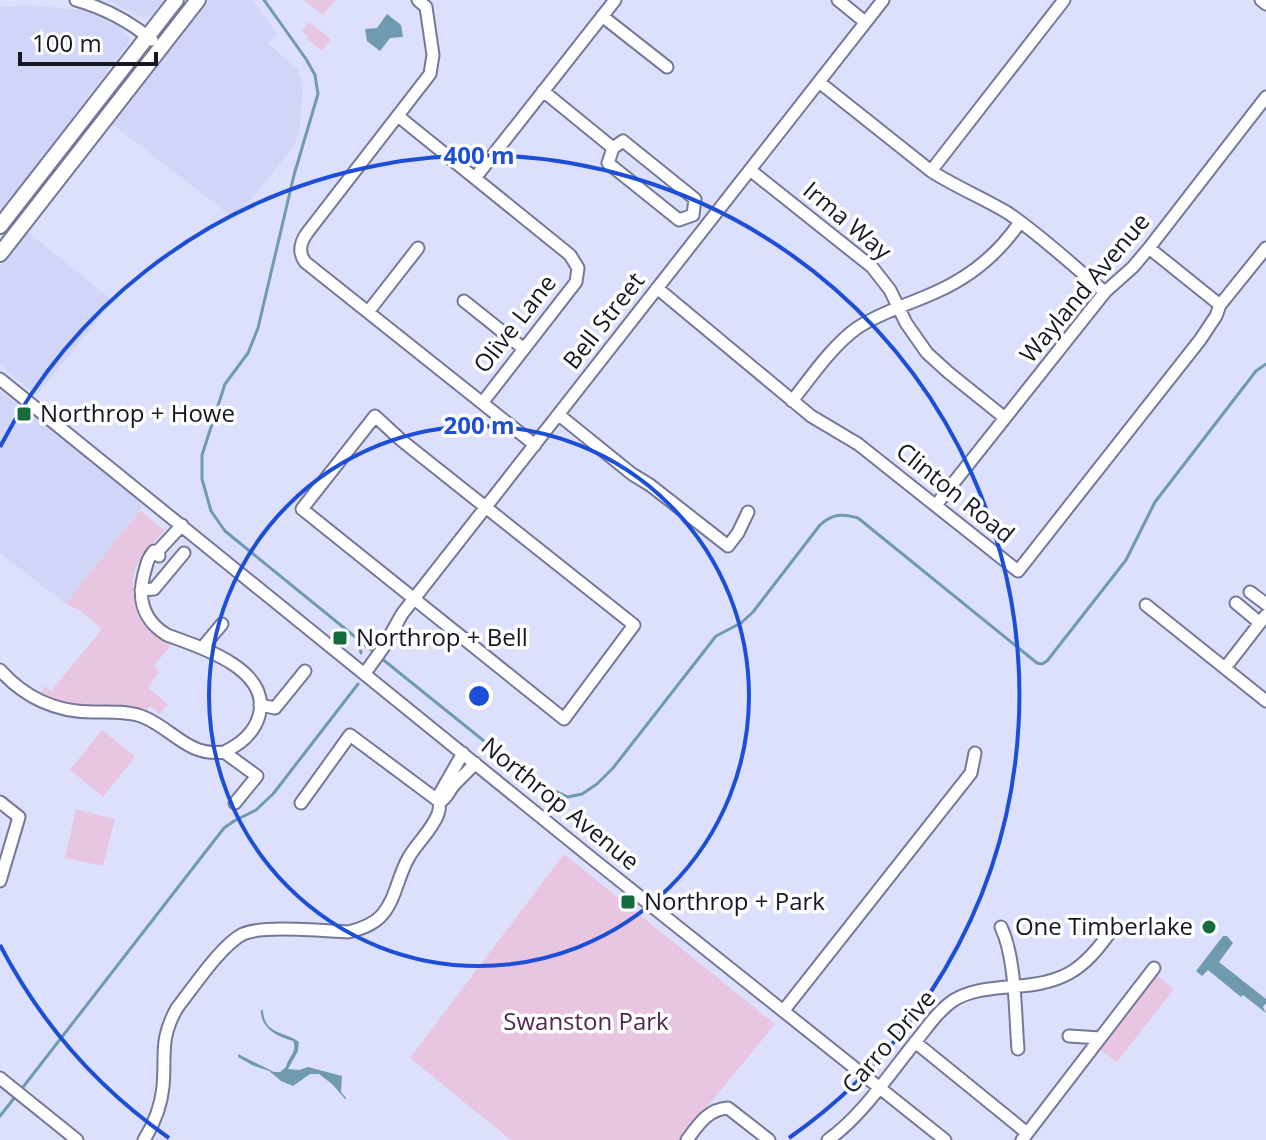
<svg xmlns="http://www.w3.org/2000/svg" width="1266" height="1140" font-family="'Open Sans',sans-serif">
<rect width="100%" height="100%" fill="#dde0fc"/>
<path fill="#d1d5f7" d="M107 0H164L152 15 143 18Z
M210 0H253L277 34 268 43 297 69 303 85 300 126 294 146 235 219 112 124Z
M25 5 83 10 118 26 129 36V42L0 215V7Z
M27 231 113 301 37 395 0 365V266Z
M0 391 145 503 65 604 0 553Z"/>
<path fill="#e8c6e2" d="M303 0H335L323 15Z
M309 22 331 39 322 51 307 39 308 36 302 31Z
M140 510 164 530C156 541 144 553 137 565 133 573 133 582 133 590 135 617 151 630 173 642L154 666 159 672 148 688 168 704 160 714 150 706 147 710 129 705 86 707 63 705 40 695 45 686 51 691 102 629 79 610 65 604Z
M102 730 135 757 103 797 70 770Z
M76 809 115 819 103 866 65 858Z
M564 854 775 1024 680 1140H511L410 1058Z
M1157 975 1174 989 1117 1062 1099 1049Z"/>
<path fill="#6f9ab0" d="M387 14 401 25 403 37 390 38 380 51 367 41 365 29 377 28Z
M1223 936H1227L1233 943 1219 962 1266 999V1003L1263 1007 1266 1013 1243 995 1241 997 1208 970 1202 976 1196 971Z
M261 1010H263C264 1035 285 1031 299 1042L298 1051 288 1069 299 1070 308 1067 342 1076 341 1092 346 1098V1100L332 1084 319 1074H310L293 1086 281 1081 269 1071 252 1065 238 1057V1054L274 1072H280L286 1067C288 1057 298 1052 293 1041 278 1037 260 1028 261 1010Z"/>
<g fill="none" stroke-linecap="round" stroke-linejoin="round">
<path stroke="#6f9ab0" stroke-width="3" d="M264 0 306 59 315 75 318 94 294 175 258 328 248 353 225 384 202 455V479L211 511 225 531 375 653
M359 641 361 653
M381 658 530 778 538 783 568 797 582 794 597 784 613 768 716 636 741 623 753 612 820 525C832 514 842 513 858 518L1037 663 1042 664 1047 661 1126 560 1155 502 1256 371 1266 364
M20 1091 224 828 234 821 256 810 273 794 358 684
M0 1116 15 1097"/>
<defs>
<path id="minor" d="M76 0C104 8 129 21 152 40
M418 0 426 7 433 55 430 74 307 233C300 243 298 252 305 262L535 445
M838 0 865 22
M1261 0 1266 4
M602 16 667 67
M819 82 931 171C956 187 983 198 1008 213 1042 236 1073 266 1105 292
M543 91 613 148
M398 116 570 255 578 268 576 282 482 403
M623 141 695 199 693 215 679 220 608 163 613 148Z
M750 170 872 267 890 290 906 323 927 353 949 373 1005 418
M931 171 1064 0
M475 178 615 0
M1149 248 1220 305
M657 288 811 416 858 444 1018 571 1200 340 1216 316 1220 305 1266 248
M464 301 524 349
M368 312 418 248
M0 379 594 860 945 1140
M792 401C812 376 831 347 857 328 881 312 910 304 936 292 970 277 999 253 1020 222
M559 415 632 474 650 485 728 546 738 533 748 512
M375 416 401 440 634 625 564 719 302 509Z
M936 505 1105 292 1133 267 1149 248 1266 97
M158 551H154C147 559 147 564 144 574 137 600 144 621 167 635 200 647 272 669 259 716 254 733 239 745 224 752
M159 556 158 551 182 525
M141 590 154 589 184 553
M1250 592 1266 604
M1236 603 1260 623
M1146 605 1266 701
M202 648 222 624
M1225 668 1266 615
M0 670C24 697 56 712 92 712 108 712 126 711 141 716 173 728 187 757 224 752L257 776 235 803
M365 673 383 648 402 614 883 0
M260 705 275 708 305 671
M0 802 19 817 0 881
M440 802C448 797 448 792 454 785 461 777 469 771 475 763
M301 803 350 735 440 802
M1001 927C1016 958 1015 1014 1018 1049
M784 1010 971 773 975 753
M1069 1036 1100 1038
M915 1042 1027 1133
M0 1078 77 1140
M144 1140C154 1124 161 1106 163 1087 166 1054 159 1040 177 1008 193 988 221 945 243 934 263 925 323 931 348 932 361 929 373 925 382 915 396 899 398 875 409 857 417 843 432 830 438 814 440 808 440 802 439 795L463 753
M687 1140C698 1125 708 1109 728 1108L769 1140
M828 1140C863 1115 890 1073 917 1040 928 1026 939 1010 954 1000 971 990 989 989 1007 987 1062 984 1082 973 1113 928
M1022 1140 1154 968"/>
<path id="major" d="M0 226 176 0
M0 254 198 0"/>
</defs>
<use href="#minor" stroke="#757898" stroke-width="15"/>
<use href="#major" stroke="#757898" stroke-width="18"/>
<use href="#minor" stroke="#fff" stroke-width="11"/>
<use href="#major" stroke="#fff" stroke-width="14"/>
</g>
<g fill="none" stroke="#1d4ed8" stroke-width="4">
<circle cx="479" cy="696" r="270"/>
<path d="M169 1138A540 540 0 0 1 0 945M0 447A540 540 0 1 1 789 1138"/>
</g>
<g fill="#156b3d" stroke="#fff" stroke-width="3">
<rect x="16" y="406" width="16" height="16" rx="4"/>
<rect x="332" y="630" width="16" height="16" rx="4"/>
<rect x="620" y="894" width="16" height="16" rx="4"/>
<circle cx="1209" cy="927" r="8"/>
</g>
<g text-anchor="middle" stroke-width="7" stroke-linejoin="round" paint-order="stroke">
<g font-size="24" fill="#161723" stroke="#fff">
<text transform="translate(847 221) rotate(40)" y="8">Irma Way</text>
<text transform="translate(1085 288) rotate(-50)" y="8">Wayland Avenue</text>
<text transform="translate(604 321) rotate(-52)" y="8">Bell Street</text>
<text transform="translate(515 324) rotate(-52)" y="8">Olive Lane</text>
<text transform="translate(955 493) rotate(39)" y="8">Clinton Road</text>
<text transform="translate(560 804) rotate(39)" y="8">Northrop Avenue</text>
<text transform="translate(889 1042) rotate(-49)" y="8">Carro Drive</text>
</g>
<g font-size="24" fill="#161723" stroke="#fff" text-anchor="start">
<text x="40" y="422">Northrop + Howe</text>
<text x="356" y="646">Northrop + Bell</text>
<text x="644" y="910">Northrop + Park</text>
<text x="1193" y="935" text-anchor="end">One Timberlake</text>
</g>
<g font-size="24" fill="#52264d" stroke="#fff">
<text x="586" y="1030">Swanston Park</text>
</g>
</g>
<circle cx="479" cy="696" r="12" fill="#1d4ed8" stroke="#fff" stroke-width="4"/>
<g font-size="24" text-anchor="middle" font-weight="bold" fill="#1d4ed8" stroke="#fff" stroke-width="7" stroke-linejoin="round" paint-order="stroke">
<text x="479" y="164">400 m</text>
<text x="479" y="434">200 m</text>
</g>
<path d="M20 52v12h136v-12" fill="none" stroke="#161723" stroke-width="4"/>
<text x="32" y="52" font-size="24" fill="#161723" stroke="#ffffff" stroke-width="6" paint-order="stroke">100 m</text>
</svg>
